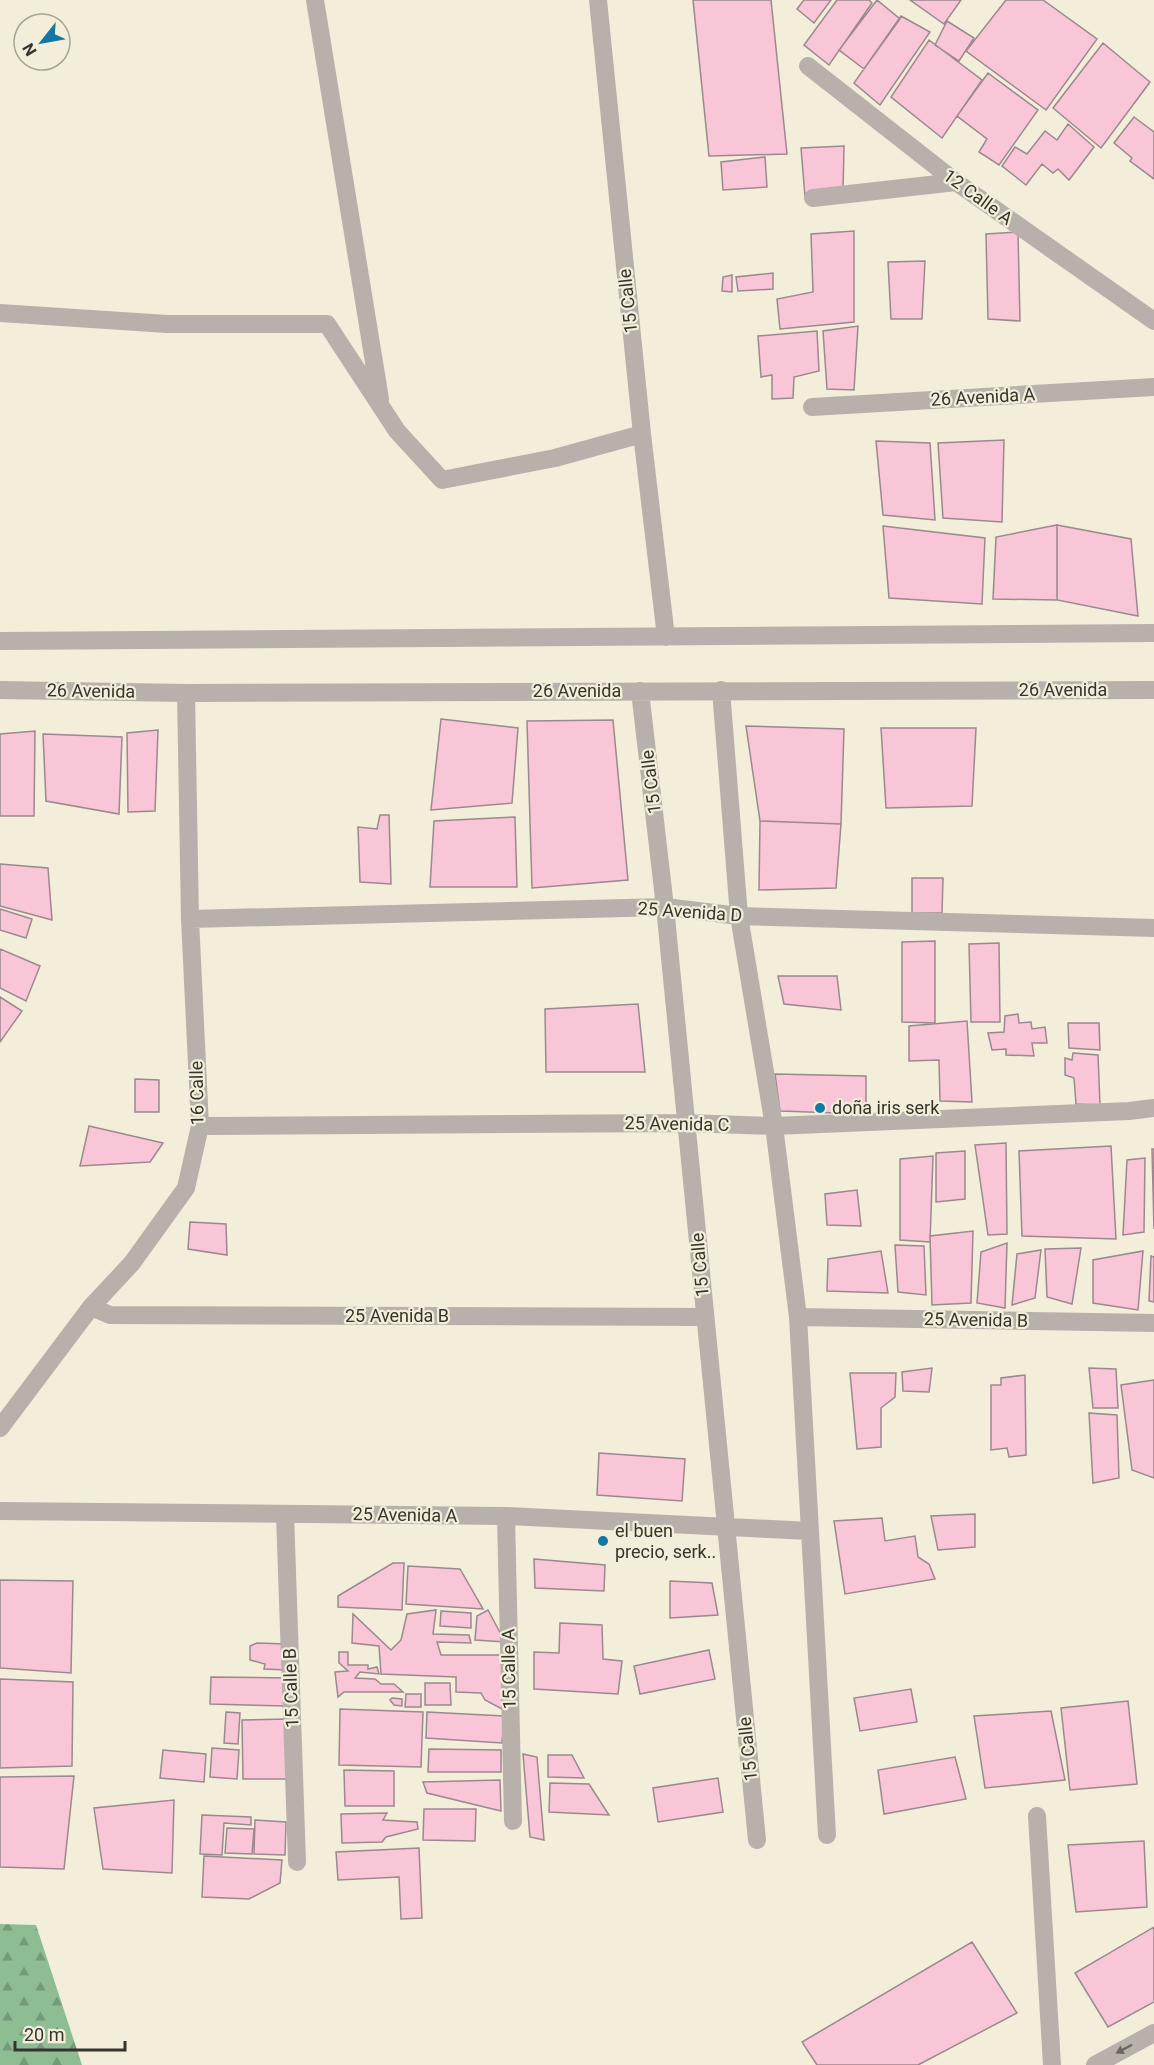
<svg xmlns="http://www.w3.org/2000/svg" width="1154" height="2065" font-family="Roboto,sans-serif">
<defs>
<pattern id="forest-firs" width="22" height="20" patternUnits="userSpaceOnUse" patternTransform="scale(1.5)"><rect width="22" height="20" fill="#8ebd94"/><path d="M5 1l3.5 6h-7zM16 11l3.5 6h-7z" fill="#759a79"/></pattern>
</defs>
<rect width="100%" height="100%" fill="#f2eeda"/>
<path fill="url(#forest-firs)" d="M0 1924 36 1925 82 2065H0Z"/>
<path fill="#f8c6d7" stroke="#9c888f" stroke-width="1.5" d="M693 0H771L787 154 709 156Z
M804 0H831L814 23 797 9Z
M837 0H869L872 3 829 65 804 45Z
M877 0 900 19 864 69 839 50Z
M910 0H961L944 24Z
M1006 0H1043L1097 39 1046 110 966 51Z
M901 16 930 32 880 105 854 83Z
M947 21 974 38 959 61 935 45Z
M929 40 982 80 942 138 891 97Z
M1103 43 1150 82 1101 148 1053 108Z
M988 73 1038 110 999 165 979 152 987 139 957 116Z
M1134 117 1154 132V179L1130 161 1132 158 1114 143Z
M1068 124 1094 147 1069 180 1058 169 1053 173 1042 164 1026 185 1002 166 1015 147 1027 154 1045 131 1057 140Z
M844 146 843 191 805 196 801 148Z
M765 157 767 187 723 190 721 162Z
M854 231V322L780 329 777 299 813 292 811 234Z
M1018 232 1020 321 988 319 986 234Z
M925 261 922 319H891L888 262Z
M773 273V289L738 291 736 277Z
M732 275V292L722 291 723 277Z
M858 326 854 390 827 389 823 331Z
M817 331 819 371 794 377 793 398 772 399V375L761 377 758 336Z
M1004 440 1002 522 943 518 938 443Z
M876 441 930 443 935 520 883 515Z
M1057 525V600L993 599 996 537Z
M1057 525 1131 539 1138 616 1057 600Z
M883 526 985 538 982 604 889 598Z
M441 719 518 728 512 803 431 810Z
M613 720 628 880 532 888 527 721Z
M746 726 844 729 841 824 760 821Z
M881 728H976L972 806 886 808Z
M158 730 155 811 128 812 127 733Z
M35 731 34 816H0V734Z
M43 734 122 737 119 814 46 801Z
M380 815H389L391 884 360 882 358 827 377 829Z
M515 817 517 887H430L434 821Z
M760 821 841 824 836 888 759 890Z
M0 864 48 868 52 920 0 906Z
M912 878H943L942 913H912Z
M0 909 32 919 26 938 0 930Z
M935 941V1023L902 1022V942Z
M999 943 1000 1022H971L969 944Z
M0 949 40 966 26 1001 0 988Z
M778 976H837L841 1010 784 1004Z
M0 997 22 1011 0 1042Z
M638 1004 645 1072H546L545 1009Z
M1018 1014 1019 1023 1031 1022 1032 1029 1045 1027 1047 1043H1032L1034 1056 1006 1055V1049L992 1050 988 1033 1004 1032 1005 1016Z
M967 1021 972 1102 940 1101 939 1060 909 1061V1026Z
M1068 1023H1099L1100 1050 1069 1048Z
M1073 1053 1098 1055 1100 1105 1076 1104 1074 1078 1065 1075V1058L1072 1060Z
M775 1074 866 1076V1114L780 1111Z
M135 1079 159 1080V1112H135Z
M89 1126 163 1143 150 1162 80 1166Z
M1006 1143 1007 1234 988 1235 975 1145Z
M1111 1146 1116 1239 1022 1236 1019 1151Z
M1152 1149H1154V1229Z
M965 1151V1199L936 1202V1153Z
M933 1156 930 1242 900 1240V1159Z
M1145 1158 1144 1232 1123 1235 1127 1160Z
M857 1190 861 1226 827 1225 825 1194Z
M190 1222 226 1224 227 1255 188 1249Z
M973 1231 971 1303 932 1305 930 1236Z
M1007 1243 1005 1308 977 1303 981 1252Z
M895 1245 924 1246 926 1295 898 1292Z
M1081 1248 1072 1304 1047 1297 1045 1249Z
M1041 1250 1035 1298 1012 1305 1017 1254Z
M881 1251 888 1293 827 1291 828 1259Z
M1143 1251 1138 1310 1093 1303V1260Z
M1151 1256 1154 1257V1302L1149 1301Z
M932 1368 929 1392 903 1391 902 1372Z
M1089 1368 1116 1369 1118 1408H1093Z
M850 1373H896L895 1397 881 1408V1447L857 1449Z
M1025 1375 1026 1455 1009 1457 1007 1448 991 1450V1385H1001V1378Z
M1154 1380V1478L1132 1470 1121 1385Z
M1089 1413 1117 1415 1119 1478 1093 1483Z
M599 1453 685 1459 682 1501 597 1495Z
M975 1514V1547L938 1550 931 1516Z
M882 1518 885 1541 915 1536 918 1557 929 1564 935 1579 845 1594 834 1521Z
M534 1559 605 1565 604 1591 535 1588Z
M393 1563H404L402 1610 338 1607V1596Z
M408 1566 460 1569 483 1609 406 1604Z
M0 1580 73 1581 71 1673 0 1668Z
M670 1581 712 1583 718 1615 670 1618Z
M436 1610 433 1634 469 1635 471 1643 437 1642 441 1655H502V1709L485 1700 481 1693 456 1692V1677L381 1674 379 1646 352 1643 353 1614 391 1650 401 1640 407 1614Z
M488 1610 505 1642 475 1640 477 1616Z
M441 1611 471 1613V1628L440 1626Z
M560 1623 602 1625 603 1659 622 1661 618 1694 534 1689V1652L559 1653Z
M257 1643 287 1644 286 1670 264 1669 265 1664 250 1660V1646Z
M709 1650 715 1679 640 1694 634 1666Z
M339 1652H348V1665H368V1669L377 1667 379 1674 360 1672 355 1678 375 1679 381 1684H394L403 1692H344L338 1697 335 1672 348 1671 339 1663Z
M211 1677 288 1678 287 1706 210 1704Z
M0 1679 73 1682 72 1766 0 1768Z
M425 1683H450L451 1705H425Z
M911 1689 917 1722 860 1731 854 1698Z
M406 1694H421V1707H405Z
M392 1698 402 1699V1706L394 1705 390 1700Z
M1128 1701 1137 1784 1070 1790 1061 1708Z
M340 1709 423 1712 421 1767 339 1765Z
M1051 1711 1065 1780 985 1788 974 1716Z
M226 1712 240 1713 238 1744 224 1743Z
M427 1712 504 1716 502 1743 426 1738Z
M287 1719 288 1779H243L242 1720Z
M212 1748 239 1750 237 1779 210 1777Z
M429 1749 501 1750V1772H428Z
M163 1750 206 1754 204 1782 160 1778Z
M523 1754 537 1757 544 1840 530 1837Z
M548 1755H572L584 1778 548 1777Z
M955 1757 966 1799 884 1814 878 1770Z
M344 1770 394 1771V1806H345Z
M74 1776 64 1869 0 1867V1777Z
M718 1778 723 1812 658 1822 653 1788Z
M500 1780 501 1811 427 1793 423 1782Z
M550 1783 589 1784 609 1815 549 1812Z
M174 1800 172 1873 103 1869 94 1808Z
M424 1809H476L475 1841 423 1840Z
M387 1813 383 1820 417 1822 418 1829 386 1837 382 1842 342 1843 341 1814Z
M202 1815 251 1817V1825L224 1823 222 1855 200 1854Z
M255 1820 286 1822 285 1855 254 1854Z
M227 1828 254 1829 252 1854 225 1853Z
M1144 1841 1147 1907 1076 1912 1068 1845Z
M419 1848 422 1918 401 1919 399 1877 338 1880 336 1852Z
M204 1856 282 1860 280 1883 249 1899 202 1897Z
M1154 1927V2002L1108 2027 1075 1973Z
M972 1942 1017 2013 918 2065H817L802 2042Z"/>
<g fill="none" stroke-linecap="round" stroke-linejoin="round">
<path stroke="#b8b1ab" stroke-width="18" d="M315 0 380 399
M598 0 642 434 666 637
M808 66 956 182 1154 321
M813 198 956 182
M0 313 167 324H327L397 431 442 480 555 458 642 434
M812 407 1154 387
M0 641 1154 633
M0 690 186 693 1154 690
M721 690 739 916 774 1126 798 1317 827 1835
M640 691 665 907 757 1840
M190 919 665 907 739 916 1154 928
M200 1126 687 1123 774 1126 1129 1111 1154 1108
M91 1307 110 1315 705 1317
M798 1317 1154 1323
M0 1428 91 1307 132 1263 186 1188 200 1126 190 919 186 693
M0 1511 506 1516 810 1531
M285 1514 297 1862
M506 1516 513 1821
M1037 1816 1052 2065
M1095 2065 1154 2033"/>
</g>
<defs><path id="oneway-solid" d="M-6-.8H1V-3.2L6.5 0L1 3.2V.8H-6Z" transform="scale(1.5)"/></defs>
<use fill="#6a665f" href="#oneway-solid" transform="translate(1124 2049) rotate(152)"/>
<g fill="#1577a4" stroke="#f2eeda" stroke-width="2">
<circle cx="820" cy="1108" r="6"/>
<circle cx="603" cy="1541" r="6"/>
</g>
<g text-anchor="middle" stroke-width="4.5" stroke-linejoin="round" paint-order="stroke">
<g font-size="18" fill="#36342d" stroke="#f2eeda">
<text transform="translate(978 197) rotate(36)" y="6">12 Calle A</text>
<text transform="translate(628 301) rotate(-96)" y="6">15 Calle</text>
<text transform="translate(983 397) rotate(-3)" y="6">26 Avenida A</text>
<text x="1063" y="696">26 Avenida</text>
<text transform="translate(91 691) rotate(1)" y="6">26 Avenida</text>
<text x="577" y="697">26 Avenida</text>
<text transform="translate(651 782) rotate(-97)" y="6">15 Calle</text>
<text transform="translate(690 912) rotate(4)" y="6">25 Avenida D</text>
<text transform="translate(197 1093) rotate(-91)" y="6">16 Calle</text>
<text transform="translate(677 1124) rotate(1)" y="6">25 Avenida C</text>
<text transform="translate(700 1265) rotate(-95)" y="6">15 Calle</text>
<text x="397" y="1322">25 Avenida B</text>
<text transform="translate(976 1320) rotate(1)" y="6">25 Avenida B</text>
<text transform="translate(405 1515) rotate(1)" y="6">25 Avenida A</text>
<text transform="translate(509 1669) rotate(-91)" y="6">15 Calle A</text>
<text transform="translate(291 1688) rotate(-92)" y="6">15 Calle B</text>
<text transform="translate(748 1749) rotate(-96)" y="6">15 Calle</text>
</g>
<g font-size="18" fill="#36342d" stroke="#f2eeda" text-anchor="start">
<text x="832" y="1114">doña iris serk</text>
<text x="615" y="1537">el buen<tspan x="615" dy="21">precio, serk..</tspan></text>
</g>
</g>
<g transform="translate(42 42) rotate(239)"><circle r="28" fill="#f2eeda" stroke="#a7a495" stroke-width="1.5"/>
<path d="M0-4.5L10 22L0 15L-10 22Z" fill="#1577a4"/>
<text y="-9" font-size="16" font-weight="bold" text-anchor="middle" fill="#36342d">N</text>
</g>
<path d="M15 2041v9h110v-9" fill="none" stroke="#36342d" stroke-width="3"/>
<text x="24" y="2041" font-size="18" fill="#36342d" stroke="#f2eeda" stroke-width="4.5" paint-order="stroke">20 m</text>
</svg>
